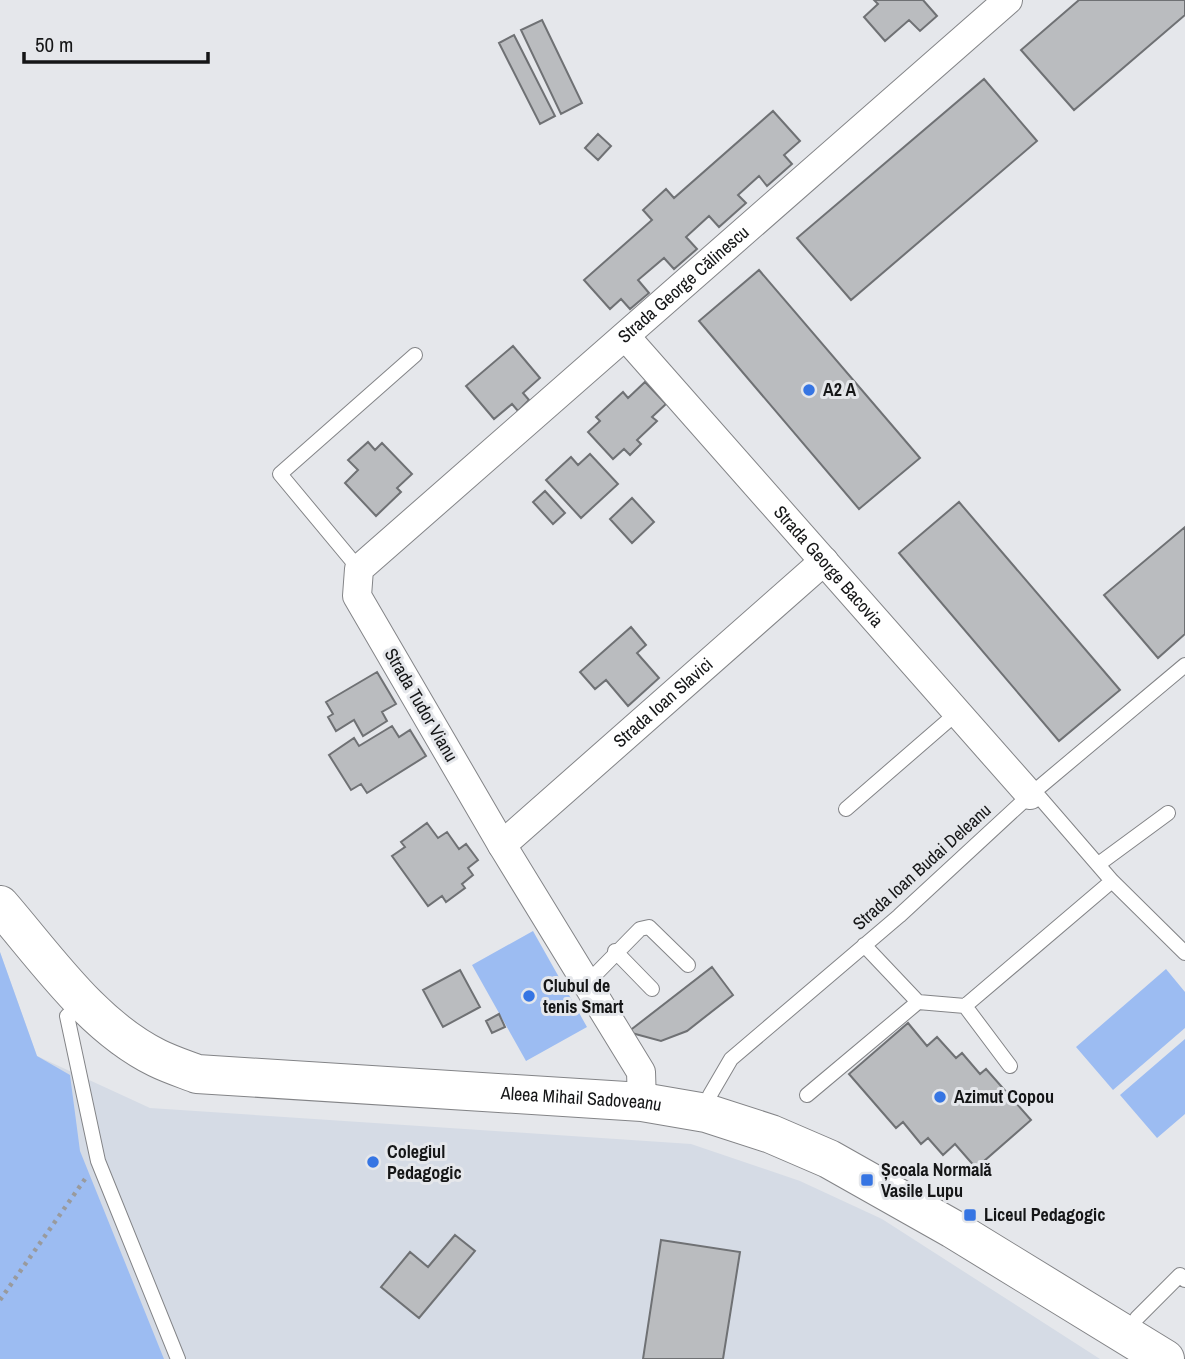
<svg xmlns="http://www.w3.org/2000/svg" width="1185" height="1359" font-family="'Archivo Narrow',sans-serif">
<rect width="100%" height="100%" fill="#e5e7eb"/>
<path fill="#d5dbe5" d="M0 952 37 1056 150 1108 691 1144 800 1181 882 1219 1100 1359H0Z"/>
<path fill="#9cbcf2" d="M533 931 587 1027 526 1061 472 965Z
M0 952 37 1056 70 1075 80 1151 164 1359H0Z
M1166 969 1185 992V1028L1113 1090 1076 1047Z
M1185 1039V1114L1157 1138 1120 1095Z"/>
<path fill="#babcbf" stroke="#6f7174" stroke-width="2" d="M874 0H923L937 16 920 31 909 20 885 41 864 17 878 4Z
M1079 0H1185V15L1074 110 1021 50Z
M542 20 582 103 561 114 521 30Z
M514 35 555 116 540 124 499 43Z
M984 79 1037 141 851 300 797 238Z
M773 111 800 141 784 155 792 164 767 186 759 176 738 195 746 203 719 227 709 216 686 237 697 249 674 269 664 258 638 280 649 293 630 309 621 299 610 309 584 280 652 220 643 210 666 189 674 198Z
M598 134 611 146 598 160 585 148Z
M759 270 920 458 859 509 699 321Z
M513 346 540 378 523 393 529 400 518 411 512 404 494 419 466 386Z
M645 382 666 404 652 417 657 421 637 440 641 444 630 455 624 449 613 459 588 432 600 421 596 417 623 392 628 398Z
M368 442 375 450 382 443 412 474 397 488 401 492 376 516 345 483 358 470 348 460Z
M590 454 618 484 581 518 546 480 571 457 578 465Z
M545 491 565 513 553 524 533 502Z
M632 498 654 522 632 543 610 519Z
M959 502 1120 690 1059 741 899 553Z
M1185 527V634L1158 658 1104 595Z
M631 627 646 645 637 653 659 678 628 706 606 680 595 689 580 672Z
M377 672 396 704 382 712 387 721 363 736 354 720 336 731 328 717 333 714 326 702Z
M392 726 399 737 410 730 426 756 367 793 361 784 351 790 329 755 354 738 359 746Z
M427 823 438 838 447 832 459 849 466 844 478 860 468 868 473 875 462 884 465 888 446 902 442 896 428 906 392 856 405 847 401 842Z
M712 967 733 995 687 1031 661 1041 628 1032Z
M460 970 480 1007 443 1027 423 990Z
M499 1014 505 1027 492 1033 486 1021Z
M908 1023 927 1046 937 1037 956 1058 962 1053 980 1074 986 1069 1031 1120 976 1168 955 1144 943 1155 928 1138 921 1144 903 1122 896 1128 849 1074Z
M455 1235 475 1251 419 1318 381 1287 410 1252 428 1267Z
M661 1240 740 1252 723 1359H643Z"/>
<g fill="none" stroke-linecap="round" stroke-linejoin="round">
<defs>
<path id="lane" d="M359 569 280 474 415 355
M1035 792 1112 881 1185 953
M846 809 958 712
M1100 863 1168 813
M615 951 652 989
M587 983 640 929 649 927 688 965
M918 1002 965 1006 1010 1066
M81 1004 67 1016 98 1161 178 1359
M965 1006 1112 881
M807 1095 918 1002 864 945
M707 1111 710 1095 731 1059 899 916 1030 795 1185 665
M1128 1333 1137 1318 1180 1275 1185 1280"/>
<g id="street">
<path id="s1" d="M626 337 1030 795"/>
<path id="s2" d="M502 845 824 561"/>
<path id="s3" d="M642 1102 641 1072 502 845 357 596 359 569 1008 0"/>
</g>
<g id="secondary">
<path id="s4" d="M0 905C46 958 92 1026 157 1058 169 1064 184 1069 197 1074L642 1102 706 1113 771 1134 829 1159 953 1229 1165 1359"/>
</g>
</defs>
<use href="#lane" stroke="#838487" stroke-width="16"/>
<use href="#street" stroke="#838487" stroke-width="30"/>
<use href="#secondary" stroke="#838487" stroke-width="40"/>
<path stroke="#999a9d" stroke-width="4.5" stroke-dasharray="3.5 5" stroke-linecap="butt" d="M0 1300 85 1179"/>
<use href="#lane" stroke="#fff" stroke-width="14"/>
<use href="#street" stroke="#fff" stroke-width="28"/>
<use href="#secondary" stroke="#fff" stroke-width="38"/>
</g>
<g fill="#3675e3" stroke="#e5e7eb" stroke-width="2.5">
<circle cx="809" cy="390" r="7"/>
<circle cx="529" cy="996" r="7"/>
<circle cx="940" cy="1097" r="7"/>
<circle cx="373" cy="1162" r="7"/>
<rect x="860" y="1173" width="14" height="14" rx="3.5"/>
<rect x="963" y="1208" width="14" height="14" rx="3.5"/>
</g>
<g text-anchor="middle" stroke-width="6" stroke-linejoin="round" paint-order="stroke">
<g font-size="18" fill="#151617" stroke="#e5e7eb">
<text dy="6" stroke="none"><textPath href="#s3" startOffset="1043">Strada George Călinescu</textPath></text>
<text dy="6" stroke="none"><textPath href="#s1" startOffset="306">Strada George Bacovia</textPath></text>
<text dy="6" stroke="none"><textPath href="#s2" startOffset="215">Strada Ioan Slavici</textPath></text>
<text transform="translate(421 705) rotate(60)" y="6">Strada Tudor Vianu</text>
<text transform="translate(922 867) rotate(-42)" y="6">Strada Ioan Budai Deleanu</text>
<text dy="6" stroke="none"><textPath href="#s4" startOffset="649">Aleea Mihail Sadoveanu</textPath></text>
</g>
<g font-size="18" font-weight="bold" fill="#151617" stroke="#e5e7eb" text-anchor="start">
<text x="823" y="396">A2 A</text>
<text x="543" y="992">Clubul de<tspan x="543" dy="21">tenis Smart</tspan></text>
<text x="954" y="1103">Azimut Copou</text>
<text x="387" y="1158">Colegiul<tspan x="387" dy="21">Pedagogic</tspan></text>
<text x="881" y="1176">Școala Normală<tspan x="881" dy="21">Vasile Lupu</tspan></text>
<text x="984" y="1221">Liceul Pedagogic</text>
</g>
</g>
<path d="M24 52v10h184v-10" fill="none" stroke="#151617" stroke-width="3.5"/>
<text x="35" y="52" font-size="21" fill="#151617" stroke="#e5e7eb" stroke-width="5" paint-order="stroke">50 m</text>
</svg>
